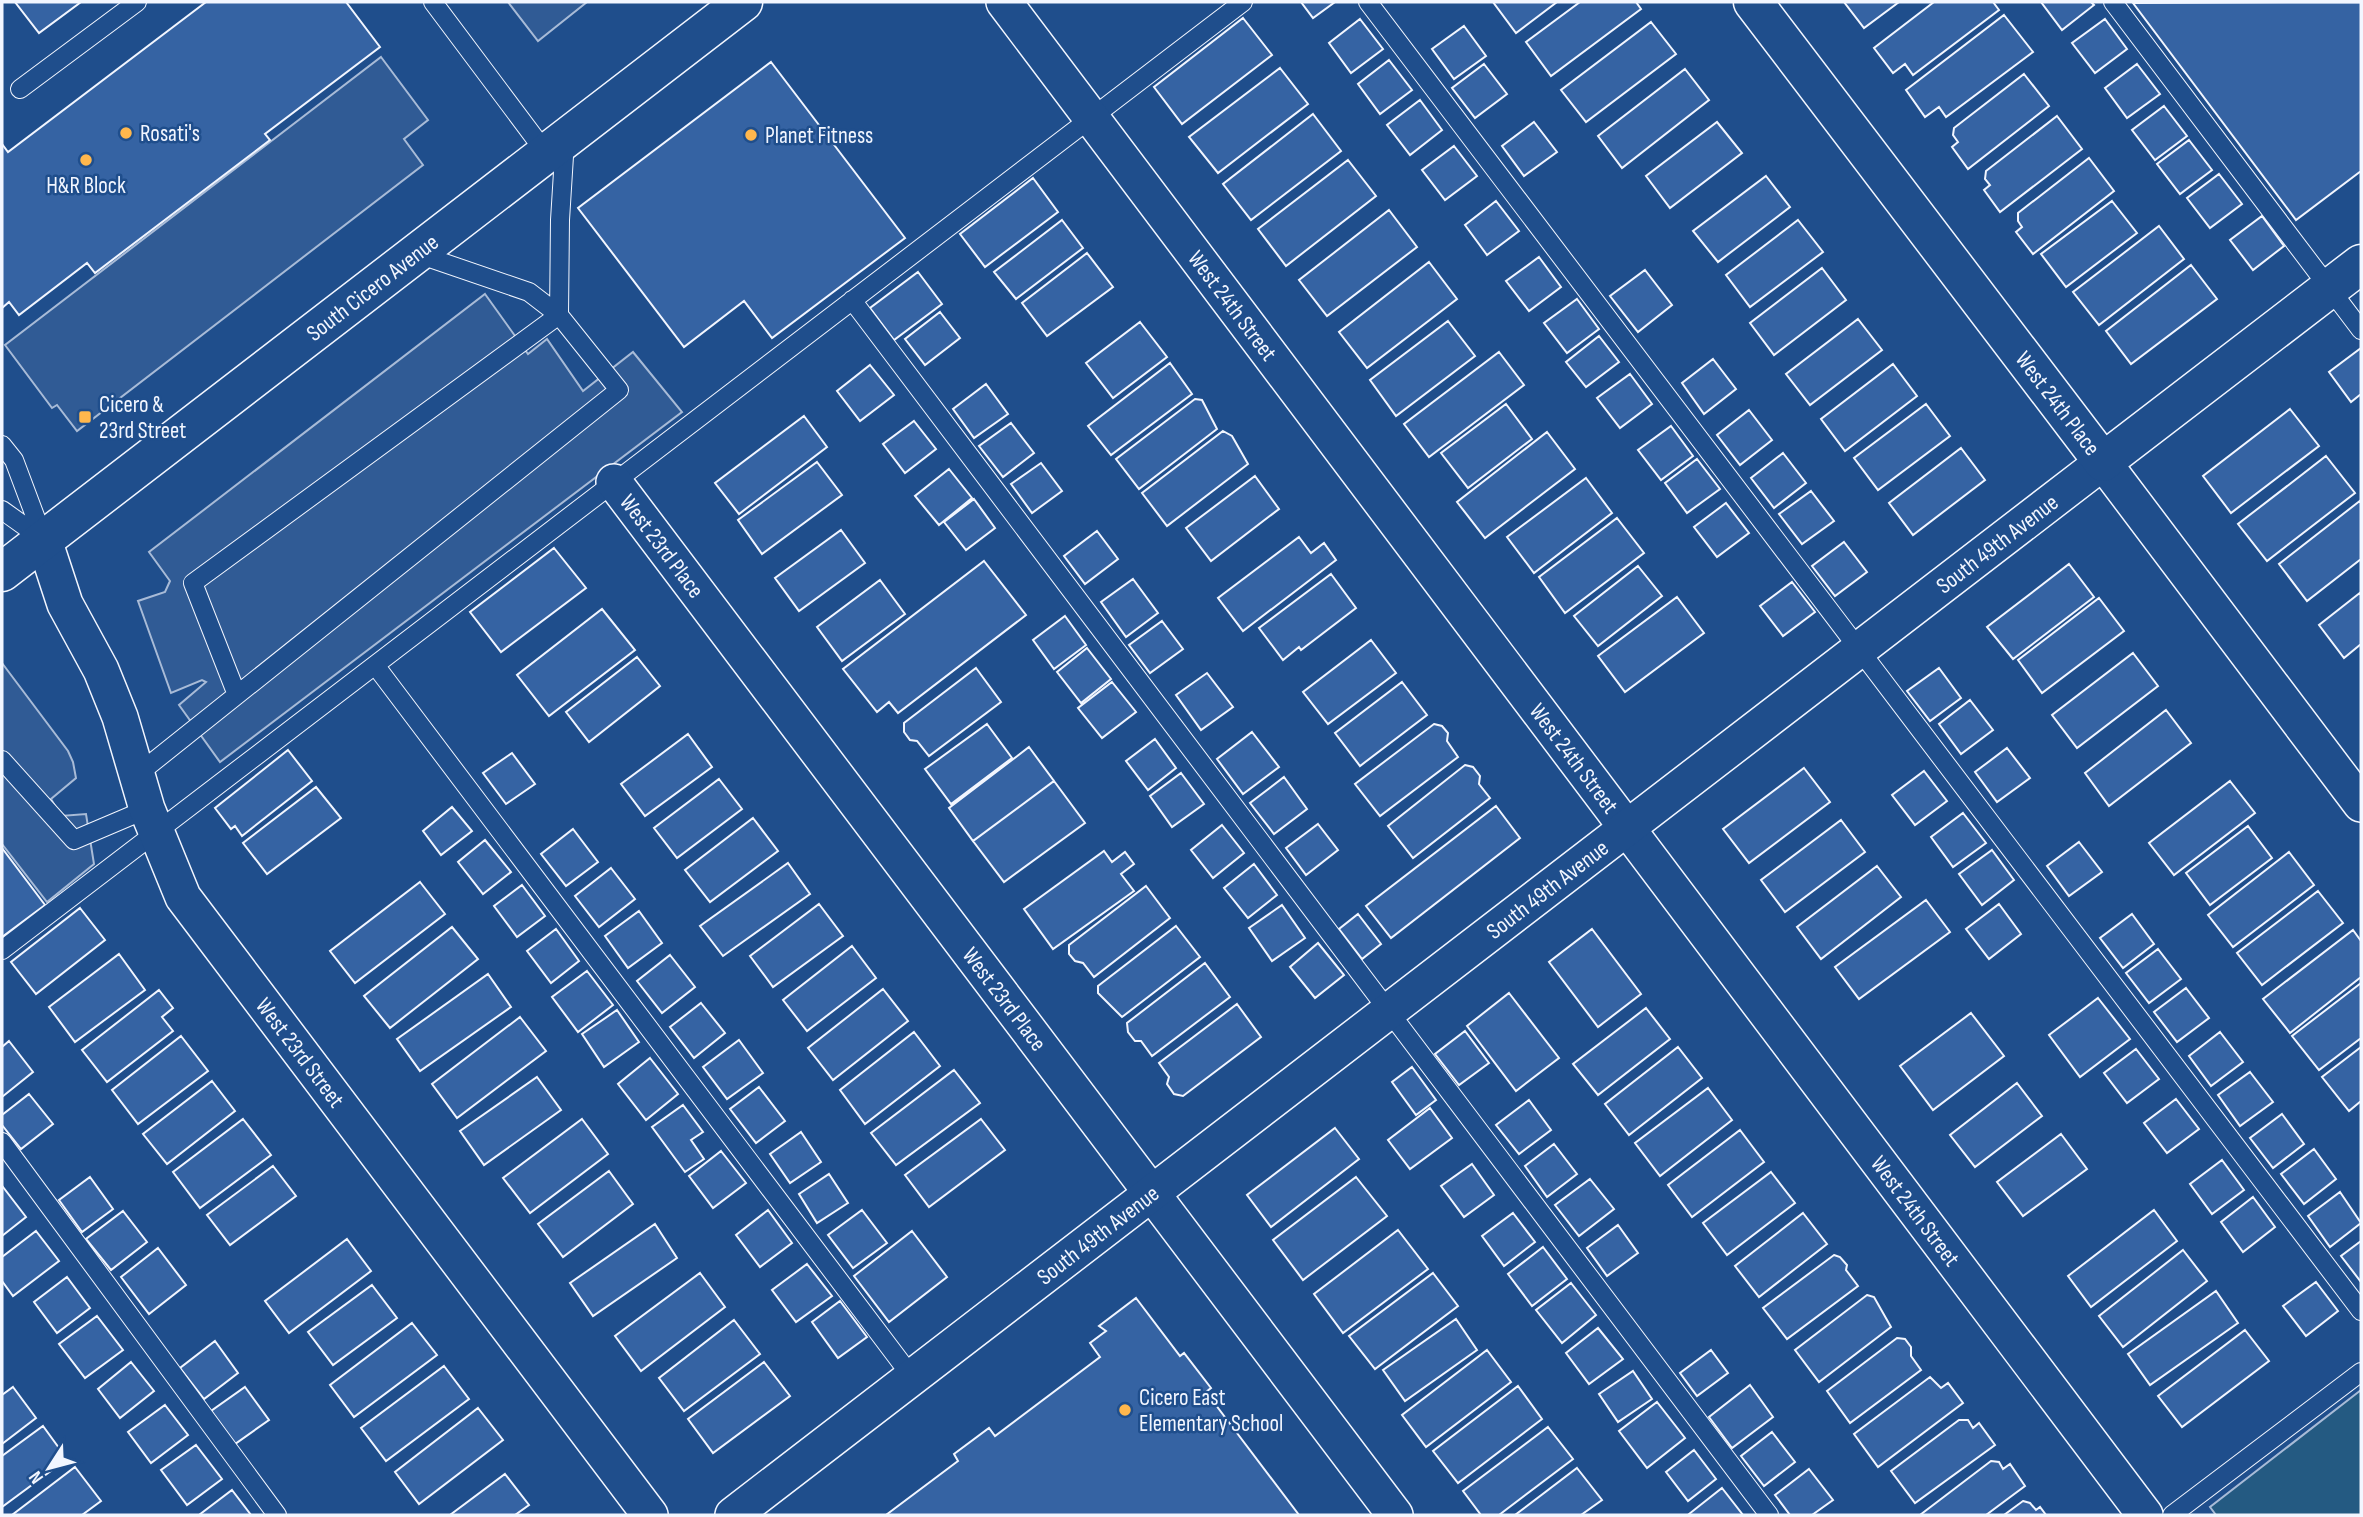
<svg xmlns="http://www.w3.org/2000/svg" width="2363" height="1517" font-family="'Sofia Sans Condensed',sans-serif">
<rect width="100%" height="100%" fill="#1f4e8c"/>
<path fill="#245a82" stroke="#a8bbd7" stroke-width="2" d="M2361 1390V1515H2216L2210 1507Z"/>
<path fill="#305b95" stroke="#a8bbd7" stroke-width="2" d="M508 2H587L538 41Z
M381 57 428 120 404 139 423 165 77 431 57 405 52 408 5 345Z
M485 294 528 354 547 339 583 391 633 352 682 412 220 762 179 705 206 682 202 680 171 693 138 601 165 592 170 581 149 552Z
M2 663 68 751 73 762 76 778 51 799 61 816 86 814 94 864 47 902 2 844Z"/>
<path fill="#3563a3" stroke="#f2f6ff" stroke-width="2" d="M15 2H81L39 33Z
M206 2H346L380 47 265 134 270 140 95 273 87 263 19 315 9 302 2 308V144L8 152Z
M1301 2H1335L1313 18Z
M1493 2H1557L1516 33Z
M1580 2H1636L1641 9 1551 76 1526 42Z
M1844 2H1899L1864 28Z
M1934 2H1993L1999 10 1913 75 1905 64 1893 73 1874 48Z
M2041 2H2091L2094 5 2062 30Z
M2361 2V171L2296 220 2133 3Z
M2004 15 2033 52 1946 117 1939 107 1925 117 1906 90Z
M1243 18 1272 55 1182 124 1154 87Z
M1360 19 1383 49 1351 73 1329 43Z
M2105 19 2127 49 2095 73 2072 43Z
M1651 22 1676 54 1586 122 1561 90Z
M1464 26 1486 56 1454 79 1432 49Z
M1389 60 1412 90 1380 114 1358 84Z
M771 62 905 238 772 338 744 301 684 347 578 208Z
M1484 64 1507 94 1475 118 1452 88Z
M2137 64 2160 94 2127 118 2105 88Z
M1280 68 1308 104 1218 173 1189 137Z
M1685 69 1709 100 1622 168 1598 136Z
M2024 74 2049 106 1968 169 1952 147 1958 142 1953 135 1954 128Z
M1420 100 1442 130 1410 155 1387 125Z
M2164 106 2187 136 2155 160 2132 130Z
M1313 114 1341 151 1251 220 1223 184Z
M2057 116 2082 149 2000 212 1984 190 1990 185 1985 179 1986 171Z
M1534 122 1557 152 1524 176 1502 146Z
M1717 122 1742 153 1670 208 1646 176Z
M2189 140 2212 170 2180 194 2157 164Z
M1454 146 1477 176 1445 200 1422 170Z
M2089 158 2114 191 2033 254 2016 232 2022 227 2018 221V213Z
M1348 160 1376 196 1286 266 1258 229Z
M2219 174 2242 204 2210 228 2187 198Z
M1766 176 1790 207 1718 262 1693 231Z
M1033 178 1058 212 985 267 960 234Z
M1496 201 1519 231 1487 255 1465 225Z
M2112 201 2137 233 2066 287 2041 254Z
M1389 210 1417 247 1327 316 1299 280Z
M2262 216 2284 246 2253 270 2230 240Z
M1062 220 1083 248 1016 299 994 272Z
M1798 220 1823 252 1750 307 1726 275Z
M2159 226 2184 259 2099 325 2073 292Z
M1087 253 1113 287 1047 336 1022 303Z
M1539 257 1561 287 1529 311 1506 281Z
M1429 262 1457 299 1367 368 1339 332Z
M2191 265 2217 299 2131 364 2106 331Z
M1822 268 1846 300 1774 355 1750 323Z
M1645 270 1672 305 1638 332 1610 296Z
M918 272 942 304 894 340 870 308Z
M1577 299 1599 329 1567 353 1544 323Z
M940 312 960 338 925 365 905 339Z
M1858 319 1882 350 1810 405 1786 374Z
M1448 321 1475 356 1396 416 1370 380Z
M1140 322 1167 357 1113 398 1086 363Z
M1599 336 1619 362 1586 387 1566 362Z
M2361 348V394L2351 402 2329 372Z
M1499 352 1524 385 1429 457 1404 424Z
M1713 359 1736 389 1704 414 1682 383Z
M1170 363 1192 394 1111 455 1088 426Z
M1893 364 1917 396 1845 451 1821 419Z
M870 365 894 395 860 421 837 391Z
M1630 374 1652 404 1620 428 1597 398Z
M986 384 1008 414 974 438 953 409Z
M1195 399 1202 400 1217 429 1139 489 1116 459Z
M1506 404 1532 439 1468 488 1441 453Z
M1926 404 1950 436 1878 490 1854 458Z
M2290 409 2319 446 2231 513 2203 476Z
M1749 410 1772 440 1740 465 1717 435Z
M804 416 827 447 739 514 715 483Z
M914 421 936 449 905 473 883 444Z
M1011 423 1034 453 1003 477 979 446Z
M1671 426 1693 456 1661 480 1638 450Z
M1223 431 1232 436 1248 464 1167 526 1142 493Z
M1547 432 1575 469 1485 538 1457 502Z
M1961 448 1985 480 1913 535 1889 503Z
M1783 453 1806 483 1774 508 1751 478Z
M2326 456 2355 493 2267 561 2238 524Z
M1697 459 1720 489 1687 513 1665 483Z
M817 462 842 495 762 554 738 520Z
M1041 463 1062 491 1032 513 1011 484Z
M949 469 972 498 939 525 915 496Z
M1255 476 1279 509 1211 561 1186 528Z
M1586 478 1612 513 1534 573 1507 537Z
M1811 491 1834 521 1802 544 1779 514Z
M974 499 995 528 966 550 944 522Z
M2361 500V559L2307 601 2279 564Z
M1726 503 1749 533 1717 557 1694 527Z
M1617 518 1644 553 1565 613 1539 577Z
M841 530 865 563 799 611 775 578Z
M1097 531 1118 559 1085 584 1064 556Z
M1299 537 1311 553 1324 543 1336 560 1243 631 1218 598Z
M1844 542 1867 572 1835 596 1812 566Z
M554 548 586 588 501 652 470 612Z
M984 561 1026 615 898 713 889 702 877 712 843 669Z
M2069 564 2094 597 2013 659 1987 627Z
M1638 566 1662 596 1598 646 1574 616Z
M1331 574 1356 608 1301 650 1299 647 1283 660 1259 628Z
M1133 579 1158 613 1126 637 1101 602Z
M880 580 905 614 842 661 817 627Z
M1792 582 1815 612 1783 636 1760 606Z
M2361 592V644L2344 658 2319 625Z
M1677 597 1704 633 1625 692 1598 656Z
M2099 598 2124 631 2042 693 2018 660Z
M602 609 635 650 549 716 517 675Z
M1065 616 1086 645 1054 669 1033 640Z
M1162 621 1183 649 1150 673 1129 645Z
M1371 640 1396 673 1328 724 1303 692Z
M1087 648 1111 679 1081 703 1057 672Z
M2133 653 2158 686 2077 748 2052 715Z
M637 657 660 686 589 742 566 712Z
M976 668 1001 702 929 756 917 741 910 740 904 732V723Z
M1939 668 1961 698 1930 721 1907 691Z
M1207 673 1233 707 1201 730 1176 695Z
M1112 682 1136 712 1102 738 1078 708Z
M1402 682 1427 715 1360 766 1335 733Z
M1970 700 1993 730 1961 754 1939 724Z
M2166 710 2191 743 2109 806 2085 773Z
M987 724 1012 758 951 804 925 769Z
M1434 724 1442 726 1448 733 1447 741 1458 757 1380 816 1355 784Z
M1252 732 1279 767 1243 794 1217 759Z
M688 734 712 767 645 816 621 784Z
M1155 739 1176 768 1148 790 1126 761Z
M1029 747 1054 781 973 841 949 808Z
M2007 748 2030 778 1997 802 1975 772Z
M288 750 312 781 242 836 235 826 231 829 215 808Z
M512 753 535 784 506 804 483 773Z
M1465 765 1473 767 1480 776 1479 784 1490 798 1413 858 1388 826Z
M1804 768 1830 802 1749 863 1723 829Z
M1924 771 1947 801 1915 825 1892 795Z
M1181 773 1204 804 1172 827 1150 796Z
M1284 777 1307 809 1274 834 1250 803Z
M719 779 742 809 677 858 654 828Z
M1054 781 1085 823 1004 882 973 841Z
M2230 781 2255 813 2174 875 2149 843Z
M316 787 341 818 267 874 243 843Z
M1496 806 1520 838 1391 938 1366 906Z
M452 807 472 831 441 855 423 831Z
M1963 813 1986 843 1953 867 1931 837Z
M753 818 778 851 710 902 685 870Z
M1841 820 1865 852 1785 912 1761 880Z
M1318 824 1338 850 1306 875 1286 848Z
M1222 825 1244 853 1213 878 1191 850Z
M2248 826 2272 858 2210 905 2186 873Z
M573 829 598 862 566 886 541 854Z
M485 840 511 872 483 894 458 862Z
M2079 842 2102 872 2069 896 2047 866Z
M2 848 45 905 2 937Z
M1992 850 2014 880 1982 905 1959 874Z
M1104 851 1112 862 1125 852 1134 864 1121 874 1134 891 1053 949 1024 909Z
M2289 852 2314 885 2233 947 2208 915Z
M788 863 810 894 723 956 700 926Z
M1254 864 1277 895 1248 918 1224 888Z
M1877 866 1901 897 1821 959 1797 927Z
M611 868 635 899 599 927 575 896Z
M420 882 445 914 355 983 330 951Z
M522 885 545 916 517 937 494 906Z
M1146 886 1170 918 1094 977 1083 963 1075 961 1069 954V945Z
M2318 891 2343 923 2262 985 2237 953Z
M1926 900 1950 932 1859 999 1835 967Z
M819 904 843 936 773 987 750 956Z
M1999 904 2021 934 1989 959 1966 929Z
M1282 905 1305 938 1272 961 1249 928Z
M80 908 105 940 36 994 11 962Z
M639 911 662 943 628 968 605 936Z
M1358 914 1381 944 1362 959 1339 929Z
M2132 914 2154 944 2123 968 2100 938Z
M1176 926 1200 957 1122 1017 1098 993V986Z
M452 927 478 959 390 1028 364 996Z
M556 929 579 961 551 983 527 951Z
M1592 929 1641 994 1598 1027 1549 962Z
M2353 930 2361 941V977L2290 1033 2263 999Z
M1318 943 1344 975 1315 998 1290 967Z
M852 946 876 978 807 1031 783 1000Z
M2158 949 2181 979 2149 1003 2126 973Z
M119 954 145 990 75 1042 49 1007Z
M670 955 695 987 662 1013 637 981Z
M1205 963 1230 997 1152 1056 1141 1041H1135L1128 1032 1127 1023Z
M587 971 613 1005 578 1032 552 997Z
M488 974 511 1007 420 1071 397 1039Z
M2361 983V1038L2319 1070 2292 1036Z
M2186 988 2209 1018 2177 1042 2154 1012Z
M883 989 908 1021 833 1080 808 1048Z
M159 990 173 1008 162 1017 173 1031 107 1082 82 1050Z
M1509 993 1559 1058 1516 1091 1467 1026Z
M2098 998 2130 1039 2080 1077 2049 1035Z
M701 1003 725 1033 694 1058 670 1027Z
M1237 1004 1261 1037 1183 1096 1174 1094 1167 1084 1169 1077 1159 1063Z
M1646 1008 1670 1039 1598 1095 1573 1064Z
M617 1010 639 1042 604 1067 582 1034Z
M1971 1013 2004 1056 1933 1110 1900 1066Z
M520 1017 546 1051 457 1118 432 1084Z
M1465 1031 1489 1063 1459 1085 1435 1054Z
M914 1032 940 1066 865 1124 840 1090Z
M2220 1032 2243 1062 2211 1086 2189 1056Z
M181 1036 208 1071 138 1124 112 1090Z
M739 1040 763 1073 727 1099 703 1067Z
M9 1041 33 1072 2 1097V1047Z
M1678 1047 1702 1078 1629 1135 1605 1104Z
M2361 1047V1101L2349 1111 2322 1077Z
M2136 1049 2159 1079 2127 1103 2104 1073Z
M650 1058 678 1094 646 1120 618 1084Z
M1412 1067 1436 1100 1416 1115 1392 1082Z
M954 1070 980 1103 896 1165 871 1133Z
M2250 1072 2273 1102 2240 1126 2218 1095Z
M537 1077 561 1110 484 1165 460 1131Z
M212 1081 235 1111 167 1164 143 1134Z
M2017 1083 2042 1116 1975 1167 1950 1135Z
M759 1087 785 1121 756 1143 730 1109Z
M1708 1088 1732 1120 1660 1176 1635 1143Z
M29 1094 53 1124 21 1149 2 1125V1115Z
M2176 1099 2199 1129 2167 1153 2144 1123Z
M1529 1100 1551 1130 1519 1154 1496 1125Z
M683 1105 703 1132 691 1140 704 1159 685 1172 652 1127Z
M1430 1108 1452 1138 1410 1169 1388 1140Z
M2282 1114 2304 1144 2273 1168 2250 1138Z
M243 1119 271 1155 200 1208 173 1172Z
M582 1119 608 1154 530 1213 503 1178Z
M981 1119 1005 1150 929 1207 905 1175Z
M1335 1128 1359 1159 1271 1227 1247 1195Z
M1740 1130 1764 1162 1692 1217 1668 1185Z
M801 1132 821 1162 790 1183 770 1154Z
M2061 1134 2087 1169 2023 1216 1997 1182Z
M1554 1144 1577 1174 1547 1197 1525 1166Z
M2314 1149 2336 1179 2304 1204 2281 1174Z
M721 1151 746 1183 713 1208 689 1176Z
M2222 1160 2244 1190 2212 1214 2190 1184Z
M1472 1164 1494 1195 1464 1217 1441 1186Z
M273 1166 296 1196 230 1245 207 1215Z
M609 1171 633 1204 563 1257 538 1224Z
M1771 1172 1795 1203 1727 1255 1703 1223Z
M829 1174 848 1203 817 1223 799 1194Z
M90 1177 113 1209 82 1232 59 1200Z
M1356 1177 1387 1216 1303 1280 1273 1240Z
M1590 1179 1614 1209 1579 1236 1555 1205Z
M3 1187 26 1217 2 1236V1188Z
M2340 1192 2361 1223 2330 1247 2308 1216Z
M2253 1197 2275 1227 2243 1252 2221 1222Z
M768 1210 792 1243 760 1267 736 1235Z
M862 1210 887 1243 853 1268 828 1235Z
M2154 1210 2177 1241 2091 1307 2068 1276Z
M123 1211 147 1242 111 1270 86 1239Z
M1513 1213 1535 1242 1504 1266 1482 1236Z
M1803 1213 1827 1244 1759 1297 1735 1266Z
M655 1224 677 1258 593 1316 570 1283Z
M1618 1225 1638 1253 1607 1276 1587 1248Z
M1398 1230 1428 1269 1343 1333 1314 1294Z
M36 1231 59 1261 13 1296 2 1281V1257Z
M912 1231 947 1277 889 1322 854 1276Z
M347 1239 371 1271 289 1333 265 1301Z
M2361 1241V1282L2341 1256Z
M1543 1247 1567 1279 1532 1306 1508 1274Z
M158 1248 186 1285 149 1314 121 1277Z
M2183 1250 2207 1281 2123 1347 2099 1316Z
M1834 1255 1840 1257 1847 1265 1846 1270 1858 1286 1787 1339 1763 1308Z
M807 1264 832 1296 796 1322 772 1290Z
M700 1273 725 1307 641 1371 615 1336Z
M1433 1273 1458 1306 1375 1369 1349 1336Z
M67 1277 90 1308 57 1333 34 1302Z
M2316 1282 2338 1311 2306 1336 2283 1306Z
M1571 1283 1596 1315 1562 1343 1536 1310Z
M372 1285 397 1318 333 1365 308 1332Z
M2216 1291 2238 1323 2150 1385 2128 1354Z
M1867 1295 1874 1297 1891 1327 1819 1382 1795 1350Z
M1136 1298 1180 1356 1184 1353 1211 1388 1206 1392 1299 1515H886L958 1461 954 1454 989 1428 995 1436 1100 1357 1090 1343 1106 1331 1099 1326Z
M840 1301 867 1337 838 1358 812 1322Z
M97 1316 123 1350 85 1378 59 1344Z
M1456 1319 1477 1350 1405 1401 1383 1370Z
M734 1320 760 1354 684 1411 659 1378Z
M412 1323 437 1355 354 1417 330 1385Z
M1598 1328 1623 1359 1589 1384 1566 1353Z
M2245 1330 2269 1361 2182 1427 2158 1396Z
M1897 1338 1905 1339 1911 1347V1356L1921 1370 1850 1423 1827 1391Z
M215 1341 238 1373 204 1399 180 1368Z
M1487 1350 1511 1382 1426 1447 1402 1415Z
M1711 1350 1728 1373 1697 1396 1680 1373Z
M131 1362 154 1391 120 1418 98 1389Z
M764 1362 790 1396 713 1453 688 1419Z
M444 1366 469 1399 386 1461 361 1428Z
M1633 1371 1652 1399 1618 1422 1599 1394Z
M1930 1377 1941 1388 1948 1383 1963 1403 1878 1467 1854 1434Z
M1750 1385 1773 1417 1732 1448 1709 1417Z
M1518 1386 1542 1419 1458 1483 1433 1451Z
M13 1387 36 1418 2 1444V1395Z
M245 1387 269 1420 235 1444 211 1411Z
M1657 1402 1685 1438 1647 1468 1619 1431Z
M165 1405 188 1435 151 1463 128 1432Z
M478 1408 503 1440 419 1504 395 1472Z
M1959 1420H1968L1973 1428 1979 1423 1995 1445 1915 1503 1891 1471Z
M43 1426 67 1459 2 1507V1456Z
M1548 1427 1573 1459 1499 1515H1481L1463 1491Z
M1772 1432 1795 1462 1764 1486 1741 1456Z
M196 1445 222 1479 187 1505 161 1470Z
M1694 1450 1716 1479 1688 1501 1666 1472Z
M1991 1461 1999 1462 2003 1469 2010 1464 2025 1486 1986 1515H1920Z
M75 1467 101 1501 82 1515H12Z
M1577 1468 1602 1500 1581 1515H1515Z
M1809 1469 1833 1500 1812 1515H1790L1775 1495Z
M505 1474 529 1505 515 1515H450Z
M1722 1488 1743 1515H1690L1689 1514Z
M232 1490 251 1515H199Z
M2023 1501 2030 1503 2036 1510 2040 1507 2046 1515H2004Z"/>
<g fill="none" stroke-linecap="round" stroke-linejoin="round">
<defs>
<path id="service" d="M433 2 546 153
M1368 2 2361 1311
M2113 2 2361 330
M20 89 137 2
M852 300 1769 1515
M559 315 560 220 565 140
M2 445 14 460 44 540
M2 510 44 540
M375 665 912 1377
M237 695 193 583 559 315
M2 760 74 840 147 809
M138 774 619 390 559 315 529 292 418 254
M2 950 1243 2
M2 1142 277 1515
M2172 1515 2361 1372"/>
<g id="minor">
<path id="s1" d="M1004 2 2145 1515"/>
<path id="s2" d="M614 482 1395 1515"/>
<path id="s3" d="M44 540 65 604 101 670 120 717 147 809 183 897 650 1515"/>
<path id="s4" d="M733 1515 2103 462 2361 804"/>
</g>
<g id="tertiary">
<path id="s5" d="M1753 2 2103 462 2361 264"/>
</g>
<g id="primary">
<path id="s6" d="M2 572 743 2"/>
</g>
</defs>
<use href="#service" stroke="#f2f6ff" stroke-width="20"/>
<use href="#minor" stroke="#f2f6ff" stroke-width="38"/>
<use href="#tertiary" stroke="#f2f6ff" stroke-width="41"/>
<use href="#primary" stroke="#f2f6ff" stroke-width="41"/>
<use href="#service" stroke="#1f4e8c" stroke-width="18"/>
<use href="#minor" stroke="#1f4e8c" stroke-width="35"/>
<use href="#tertiary" stroke="#1f4e8c" stroke-width="38"/>
<use href="#primary" stroke="#1f4e8c" stroke-width="38"/>
</g>
<g fill="#ffb74d" stroke="#1f4e8c" stroke-width="2.5">
<circle cx="126" cy="133" r="7"/>
<circle cx="751" cy="135" r="7"/>
<circle cx="86" cy="160" r="7"/>
<rect x="78" y="410" width="14" height="14" rx="3.5"/>
<circle cx="1125" cy="1410" r="7"/>
</g>
<g text-anchor="middle" stroke-width="5" stroke-linejoin="round" paint-order="stroke">
<g font-size="23" fill="#f2f6ff" stroke="#1f4e8c" text-anchor="start">
<text x="140" y="141">Rosati's</text>
<text x="765" y="143">Planet Fitness</text>
<text x="86" y="193" text-anchor="middle">H&amp;R Block</text>
<text x="99" y="412">Cicero &amp;<tspan x="99" dy="26">23rd Street</tspan></text>
<text x="1139" y="1405">Cicero East<tspan x="1139" dy="26">Elementary School</tspan></text>
</g>
<g font-size="23" fill="#f2f6ff" stroke="#1f4e8c">
<text dy="8" stroke="none"><textPath href="#s6" startOffset="467">South Cicero Avenue</textPath></text>
<text dy="8" stroke="none"><textPath href="#s1" startOffset="380">West 24th Street</textPath></text>
<text dy="8" stroke="none"><textPath href="#s5" startOffset="504">West 24th Place</textPath></text>
<text dy="8" stroke="none"><textPath href="#s4" startOffset="1594">South 49th Avenue</textPath></text>
<text dy="8" stroke="none"><textPath href="#s2" startOffset="80">West 23rd Place</textPath></text>
<text dy="8" stroke="none"><textPath href="#s1" startOffset="947">West 24th Street</textPath></text>
<text dy="8" stroke="none"><textPath href="#s4" startOffset="1027">South 49th Avenue</textPath></text>
<text dy="8" stroke="none"><textPath href="#s2" startOffset="648">West 23rd Place</textPath></text>
<text dy="8" stroke="none"><textPath href="#s3" startOffset="579">West 23rd Street</textPath></text>
<text dy="8" stroke="none"><textPath href="#s1" startOffset="1514">West 24th Street</textPath></text>
<text dy="8" stroke="none"><textPath href="#s4" startOffset="460">South 49th Avenue</textPath></text>
</g>
</g>
<rect width="2363" height="1517" fill="none" stroke="#f2f6ff" stroke-width="7"/>
<g transform="translate(49 1468) rotate(234)" stroke="#1f4e8c" stroke-width="5" paint-order="stroke">
<path d="M0-5L12 26L0 18L-12 26Z" fill="#f2f6ff"/>
<text y="-10" font-size="19" font-weight="bold" text-anchor="middle" fill="#f2f6ff">N</text>
</g>
</svg>
